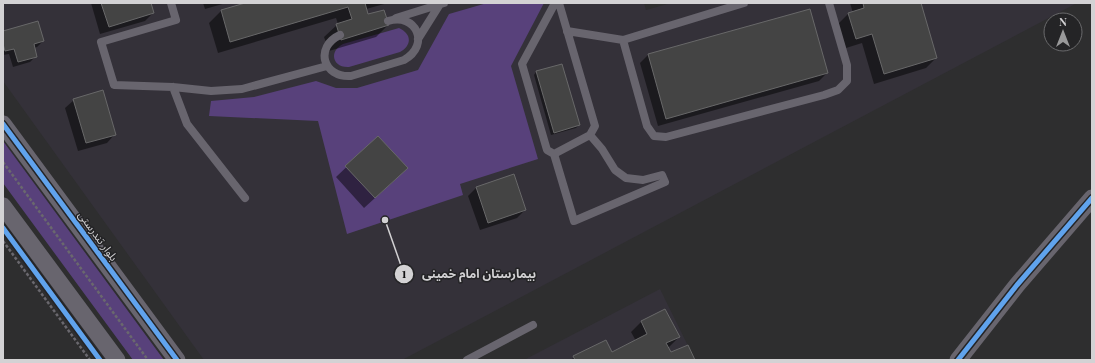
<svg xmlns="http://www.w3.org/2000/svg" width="1095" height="363" font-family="'Playfair Display','Noto Sans Arabic',serif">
<rect width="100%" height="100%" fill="#2e2e2f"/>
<path fill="#343139" d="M3 3H644L646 10 671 3H1077L402 360H204L3 81Z
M660 289 695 360H524Z"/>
<path fill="#58417b" d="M487 3H544L511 66 538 159 460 184 463 195 347 234 318 121 209 116 211 101 254 97 316 81 336 88H357L418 70 449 14Z
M399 28C412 34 412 45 400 52L349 67C333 68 328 52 343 44Z
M3 141 164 360H133L3 183Z"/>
<path fill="#0007" d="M91 3H150L153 13 145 21 100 34Z
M203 3H226L205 9Z
M248 3H388L366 9 368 15 388 25 376 37 329 51 324 37 338 24 336 18 218 53 209 23 221 11Z
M850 3H920L936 58 926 68 874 84 862 43 846 48 838 24 848 14 853 13Z
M809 10 827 73 819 81 658 126 640 63 648 55Z
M3 32 43 41 37 47 34 48 36 56 30 62 13 67 9 54 3 55Z
M536 72 579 125 576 128 551 135 534 75Z
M74 100 115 134 107 143 78 151 65 108Z
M378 137 397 178 364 208 336 177Z
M476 188 525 210 517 218 480 230 468 196Z
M665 310 679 337 668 348 671 353 694 360H571L574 357 605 342 611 353 636 341 631 332 641 322Z"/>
<path fill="#444" stroke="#686869" d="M101 3H151L154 13 109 27Z
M245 3H365L368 14 384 10 389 25 341 40 336 24 352 19 348 7 230 42 221 10Z
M863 3H921L937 58 884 74 872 34 856 39 848 13 864 8Z
M810 9 828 73 666 119 648 54Z
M38 21 44 41 34 44 37 57 18 62 14 49 5 51 3 44V31Z
M562 64 580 125 554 133 536 71Z
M103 90 116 135 86 143 73 99Z
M378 136 408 168 375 198 345 166Z
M514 174 526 210 488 223 476 187Z
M665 309 680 337 666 343 671 352 688 345 695 360H575L573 356 606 340 612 352 647 334 641 321Z"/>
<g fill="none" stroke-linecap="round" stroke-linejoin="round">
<path stroke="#6a686e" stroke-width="2.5" stroke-dasharray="3 2" stroke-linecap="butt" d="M3 162 148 360
M3 241 90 360"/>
<path stroke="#68656e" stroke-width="8" d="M171 3 176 20 101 42 114 85 173 87 211 91 242 89 327 66
M555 3 522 64 547 150 554 154 590 135 595 126 559 3
M396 18 444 3
M567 31 623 40 744 3
M340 35C314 47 323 78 351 76L404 60C431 45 416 12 388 21
M418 39 440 4
M623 40 647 126 654 136 666 137 824 95 838 90 847 81V65L829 3
M173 87 187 124 245 198
M554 154 574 221 665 182 662 175 643 180 626 178 615 170 602 149 590 135
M467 360 533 325"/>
<path stroke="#68656e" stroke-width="17" d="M3 124 177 360
M3 206 117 360
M958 360 1017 285 1092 198"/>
<defs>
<path id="cycleway" d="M3 124 177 360
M3 228 100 360
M958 360 1017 285 1092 198"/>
</defs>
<use href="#cycleway" stroke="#242426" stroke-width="8"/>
<use href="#cycleway" stroke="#60a3ed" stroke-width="5"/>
</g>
<g text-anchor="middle" stroke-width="3" stroke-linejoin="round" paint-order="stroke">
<g font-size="11" fill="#d3d2d4" stroke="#242426">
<text transform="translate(98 236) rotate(54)" y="4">بلوار تندرستی</text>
</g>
</g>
<path fill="none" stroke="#d3d2d4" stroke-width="1.5" d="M385 220L404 274"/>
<g fill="#d3d2d4" stroke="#242426" stroke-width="1.5">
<circle cx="385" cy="220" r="4"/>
<circle cx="404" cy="274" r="10"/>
</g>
<g font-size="12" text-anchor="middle" font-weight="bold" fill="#111">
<text x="404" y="278">1</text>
</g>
<g font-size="12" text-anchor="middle" font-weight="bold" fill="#d3d2d4" stroke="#242426" stroke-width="3" stroke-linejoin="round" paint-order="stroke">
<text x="479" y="278">بیمارستان امام خمینی</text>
</g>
<rect width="1095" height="363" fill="none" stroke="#d3d2d4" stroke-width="8"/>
<g transform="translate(1063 32)"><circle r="19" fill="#242426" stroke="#6a6a6c"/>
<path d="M0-3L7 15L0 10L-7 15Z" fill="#99999a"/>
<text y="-6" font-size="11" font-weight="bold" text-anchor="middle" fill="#d3d2d4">N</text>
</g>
</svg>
